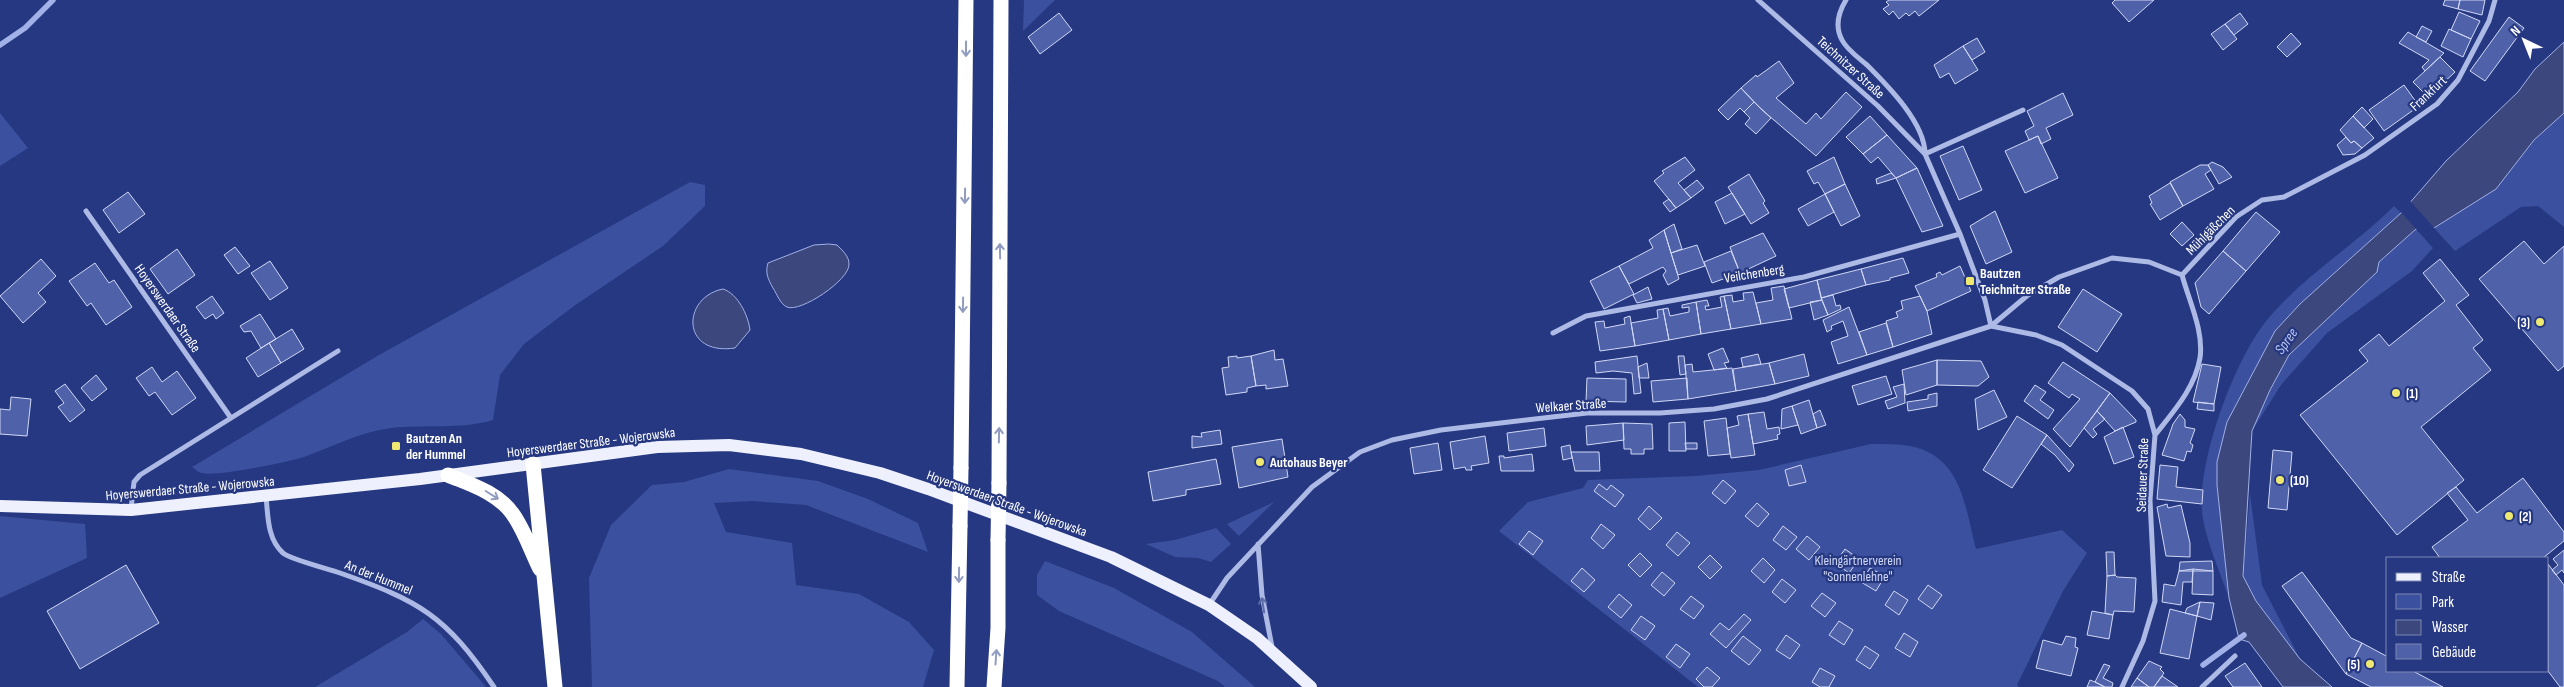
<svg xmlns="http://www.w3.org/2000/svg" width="2564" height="687" font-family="'Sofia Sans Condensed',sans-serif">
<rect width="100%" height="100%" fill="#263881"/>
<path fill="#3b509e" d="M1024 0H1055L1023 31Z
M0 113 28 148 0 166Z
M2564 113V227L2538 206 2521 207 2455 251 2434 228 2496 189 2534 140Z
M690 182 705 185V206L663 246 574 306 524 344 500 375 493 420C460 430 425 424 391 428 360 432 332 447 304 457 289 462 215 477 202 473 199 473 195 469 192 467L379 355Z
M2394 206 2401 213 2300 304 2275 331 2227 422 2217 485 2229 598C2220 572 2208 546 2203 519 2194 468 2234 360 2267 320 2303 276 2354 246 2394 206Z
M2416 229 2433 248 2412 271 2327 333 2281 385 2252 431 2270 390 2289 355 2379 262Z
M1871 444C1884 444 1898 444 1910 446 1962 456 1965 507 1976 549L2062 530 2087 553 2063 591 2017 685 2019 687H1698L1499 531 1528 502 1583 488 1588 480 1695 476 1759 470Z
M729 469 818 481 868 499 918 523 928 552 806 505 753 501 714 503 726 532 792 543 796 585 859 594 909 622 934 650 923 687H592L589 578 611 525 652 485 684 482Z
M2250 494 2262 585 2300 659 2256 601 2243 576Z
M1274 502 1239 536 1227 524Z
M0 516 85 524 87 558 0 598Z
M1216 528 1231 544 1211 562 1198 558 1175 557 1146 544 1175 540Z
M1045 561 1114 588 1192 632 1255 687H1225L1218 681 1059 611 1037 595V575Z
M423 619 441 634 486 687H315L407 632Z"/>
<path fill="#3b477d" stroke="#a2b1e7" d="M2564 42V113L2534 140 2496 189 2434 228 2416 229 2379 262 2377 272 2289 355 2270 390 2252 431 2243 576 2256 601 2300 659 2332 687H2283L2249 642 2239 639 2229 598 2217 485V462L2227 422 2275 331 2300 304 2401 213 2446 161 2518 92 2535 69Z
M829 244 837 245C842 250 849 256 849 264 850 280 800 313 787 307 780 304 777 294 773 288 768 279 765 273 768 263L814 245Z
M723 289C738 294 748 315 750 330L735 348C680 356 682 297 723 289Z"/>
<path fill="#263881" d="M2410 201 2412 203 2436 230 2418 231 2400 211Z"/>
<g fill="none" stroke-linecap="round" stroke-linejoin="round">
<path stroke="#a2b1e7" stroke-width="5.5" d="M0 45 25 28 53 0
M2203 665 2244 635"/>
</g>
<path fill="#4e61a9" stroke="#d1d8f5" d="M1889 0H1939L1919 16 1915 11 1909 16 1906 13 1899 19 1893 11 1889 15 1883 9 1889 5 1886 2Z
M2115 0H2154L2129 22 2112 3Z
M2445 0H2460L2458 9 2443 5Z
M2460 0H2485L2482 15 2458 9Z
M2459 12 2480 21 2471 39 2451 30Z
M1059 13 1072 30 1040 54 1028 37Z
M2240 13 2248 24 2234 35 2225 24Z
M2509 17 2524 28 2485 81 2470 71Z
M2225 24 2237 39 2223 50 2211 34Z
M2422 26 2432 31 2426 42 2416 37Z
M2449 29 2471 39 2463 57 2441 46Z
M2408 32 2444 53 2425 71 2422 67 2429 60 2399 43Z
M2291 33 2301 44 2287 57 2277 47Z
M1977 38 1985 52 1972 60 1963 46Z
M1963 46 1978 70 1955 84 1949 73 1940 78 1934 65Z
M2440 57 2455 72 2428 97 2413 82Z
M1779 61 1794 83 1776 98 1806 124 1816 113 1821 119 1846 92 1862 107 1816 156 1761 109 1741 88 1756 75 1757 77Z
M2404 85 2419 106 2384 131 2369 110Z
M1741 88 1754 102 1744 112 1740 108 1728 120 1718 110Z
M2063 93 2073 115 2046 128 2051 139 2041 144 2038 136 2029 140 2025 131 2034 126 2027 111Z
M1754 102 1771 118 1756 134 1745 124 1750 118 1744 112Z
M2362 107 2373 119 2364 128 2353 116Z
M1870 116 1887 135 1863 154 1846 137Z
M2353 116 2374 138 2362 148 2354 141 2351 143 2340 130Z
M1887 135 1917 168 1896 178 1878 157 1871 163 1863 154Z
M2038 136 2058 178 2025 193 2005 151Z
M2346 137 2351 143 2354 141 2362 148 2355 154 2343 155 2337 145Z
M1963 146 1982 190 1959 200 1940 156Z
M1685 157 1695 170 1678 183 1691 198 1676 208 1654 181 1664 173 1662 171Z
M1834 157 1845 184 1825 194 1818 182 1814 184 1807 171Z
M2212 162 2223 167 2232 177 2219 184 2208 165Z
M2200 165H2208L2211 170 2205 174 2214 189 2183 206 2170 182Z
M1917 168 1943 226 1922 232 1896 178Z
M1891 173 1896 178 1877 184 1876 179Z
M1749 174 1765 201 1763 203 1769 213 1751 224 1728 187Z
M1697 180 1704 188 1691 198 1684 190Z
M2170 183 2183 206 2160 220 2150 204 2152 203 2149 196Z
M1845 184 1860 216 1841 226 1825 194Z
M128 192 145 214 119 233 103 210Z
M1732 193 1745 214 1725 224 1715 202Z
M1825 194 1834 212 1808 226 1798 209Z
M1669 199 1676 208 1670 212 1663 203Z
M1995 211 2012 252 1986 264 1970 226Z
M2256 212 2280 232 2246 271 2223 251Z
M2182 222 2194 235 2182 246 2170 234Z
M1674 224 1682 249 1671 253 1664 230Z
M1664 230 1679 279 1668 285 1663 275 1666 271 1663 267 1629 284 1619 266 1653 248 1649 240Z
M1763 233 1776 256 1740 273 1730 247Z
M2524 241 2544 264 2564 246V366L2558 371 2479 279Z
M1697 245 1705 266 1678 275 1671 253Z
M235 247 250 266 238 274 224 255Z
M177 249 195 275 168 294 150 269Z
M1731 251 1740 273 1712 283 1704 262Z
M2223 251 2246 271 2209 314 2201 307 2195 283Z
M1903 258 1909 273 1890 278V280L1866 285 1861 269Z
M41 259 56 276 38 293 46 302 23 323 0 296Z
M2440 259 2469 295 2456 305 2483 340 2473 348 2491 370 2421 427 2464 480 2397 535 2300 415 2368 361 2359 350 2379 334 2389 346 2445 301 2423 273Z
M270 261 288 288 270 300 251 273Z
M95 263 109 283 114 280 132 307 106 325 91 303 87 306 69 281Z
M1619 266 1634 294 1604 309 1590 281Z
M1960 266 1971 291 1927 311 1915 286 1937 277 1936 274 1940 272 1942 275Z
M1861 269 1866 285 1821 298 1817 280Z
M1817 280 1822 300 1789 308 1784 289Z
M1784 286 1792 319 1761 324 1756 303 1773 300 1771 288Z
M1648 287 1652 299 1637 303 1633 295Z
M2083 289 2122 314 2097 352 2058 327Z
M1753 292 1761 324 1731 329 1724 296 1732 295 1733 302 1744 300 1743 293Z
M1833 295 1836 306 1840 305 1841 309 1828 315 1821 298Z
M212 296 224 313 216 319 213 314 205 319 196 307Z
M1724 296 1731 329 1701 334 1696 302 1707 300 1709 306H1705L1706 310 1722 307 1720 297Z
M1920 296 1927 311 1932 334 1893 347 1886 321 1898 317 1896 312 1903 309 1901 301Z
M1822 300 1828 315 1814 320 1810 302Z
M1696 302 1701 334 1669 340 1663 309 1668 308 1670 316 1689 312V307L1682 308V305Z
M1849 307 1867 355 1838 364 1831 342 1848 336 1843 321 1831 326 1832 329 1827 332 1823 320Z
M1663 309 1669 340 1635 346 1631 323 1658 318 1657 310Z
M260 314 276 339 261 348 251 331 244 332 240 326Z
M1630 316 1635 346 1600 351 1595 322 1604 321 1605 328 1625 324 1624 318Z
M1886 323 1893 347 1867 355 1859 332Z
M292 329 304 349 281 363 269 343Z
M269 343 281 363 258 377 246 358Z
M1723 348 1729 362 1724 363 1727 368 1714 370 1708 354Z
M1274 350 1275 360 1283 359 1288 386 1266 389V385L1256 386 1251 356Z
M1758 354 1761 364 1743 367 1741 358Z
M1804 354 1809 376 1775 384 1769 363Z
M1237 356V358L1251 356 1256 386 1247 388V392L1226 395 1222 368 1229 367 1228 357Z
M1637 356 1641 393 1634 394 1632 373 1613 371 1596 373 1595 362Z
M1678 356H1684L1686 374 1680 375Z
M1937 360V385L1906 395 1902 370Z
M1937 360 1981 361 1989 377 1978 386 1937 385Z
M2063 362 2110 393 2070 447 2053 429 2080 399 2072 394 2069 398 2048 383Z
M1647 363 1649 378H1639L1638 367Z
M1769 363 1775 384 1736 391 1733 369Z
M1692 364 1693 372 1732 368 1736 391 1688 399 1685 365Z
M2202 364 2221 367 2214 404 2193 402Z
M152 367 162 382 177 371 196 398 172 415 155 392 149 396 136 378Z
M96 375 107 389 92 401 81 388Z
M1886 376 1892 394 1858 405 1852 386Z
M1587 378 1626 379V402L1586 401Z
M1687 378 1688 399 1653 402 1651 381Z
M65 384 85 410 70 422 58 407 64 403 55 391Z
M1904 384 1905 403 1888 409 1885 401 1897 397 1893 387Z
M2035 385 2046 392 2040 400 2054 410 2048 419 2024 401Z
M1994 390 2007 417 1978 430 1975 399Z
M1937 393V406L1908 411 1907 402 1928 399V395Z
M2110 393 2136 420V422L2115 431 2097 411Z
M11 397 31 399 27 436 0 434V409L10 410Z
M1809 400 1817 428 1801 434 1792 406Z
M2198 402 2214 404V411L2197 409Z
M1792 406 1798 425 1781 429 1782 409Z
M1820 410 1826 425 1817 428 1813 414Z
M2097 411 2105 419 2093 429 2097 434 2093 438 2084 428Z
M1764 412 1767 429 1779 427 1780 434 1777 435 1778 439 1753 444 1748 414Z
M1748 414 1755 455 1731 458 1727 428 1739 425 1737 416Z
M2180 414 2185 420V427L2195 429 2190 443 2193 445 2191 452 2187 451 2184 461 2162 455 2173 424Z
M2017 416 2047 435 2012 488 1983 470Z
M1726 418 1730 454 1708 456 1704 421Z
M1685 422 1686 451H1669V423Z
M1623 423 1624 440 1587 445 1586 426Z
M1623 423 1652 424 1653 449H1644V454H1631V449H1624Z
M2123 427 2134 457 2114 464 2104 437Z
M1544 428 1546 446 1509 451 1507 433Z
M1220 430 1222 444 1192 448V436L1202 437 1201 433Z
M2047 435 2074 465 2069 472 2055 455 2041 444Z
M1485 436 1489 463 1471 466 1472 470H1466L1465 467 1454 469 1450 442Z
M1282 439 1288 477 1239 488 1232 447Z
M1438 443 1442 470 1414 474 1410 448Z
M1685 443H1697V449H1686Z
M1570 445 1572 458 1563 460 1561 447Z
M2273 450 2292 452 2287 510 2268 508Z
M1571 452H1599L1600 471H1575Z
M1532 454 1534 471H1501L1499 456H1504V458Z
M1216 459 1221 484 1186 490V495L1153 501 1148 472Z
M1801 465 1806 482 1789 486 1785 470Z
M2160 465 2178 467 2176 487 2203 490 2202 504 2157 499Z
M2523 478 2564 532V541L2543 558H2440L2432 547 2468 520 2447 493 2456 487 2477 513Z
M1723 480 1736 491 1725 504 1712 493Z
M1599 484 1607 490 1611 485 1624 495 1615 507 1594 491Z
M1757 503 1769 514 1758 527 1745 516Z
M2167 504 2168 508 2181 505 2190 543V557L2166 556 2157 507Z
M1649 506 1662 518 1650 530 1638 519Z
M1601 524 1615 535 1603 549 1591 538Z
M1783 526 1797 537 1786 550 1773 540Z
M1529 531 1543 541 1533 555 1519 544Z
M1677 532 1690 543 1678 556 1666 545Z
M1807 536 1820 547 1809 560 1796 549Z
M1845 549 1859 559 1849 573 1835 563Z
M2564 550V573L2562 570 2556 575 2552 570 2558 565 2553 559Z
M2106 552H2114L2115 575 2107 576Z
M1640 553 1652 565 1640 577 1628 565Z
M1710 555 1722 567 1710 579 1698 567Z
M1763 558 1775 570 1764 583 1751 571Z
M2212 561 2213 571H2179L2180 562Z
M2548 564 2564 585V687H2560L2548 671Z
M126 565 159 623 80 669 47 611Z
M1582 568 1595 580 1584 592 1571 581Z
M1870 568 1885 576 1876 591 1861 582Z
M2193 569 2213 571V595L2192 594Z
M2193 569 2192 582H2183L2181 605 2162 602 2164 584 2175 586 2179 571Z
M1662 572 1675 583 1664 596 1651 585Z
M2302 572 2351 638 2362 643 2346 674 2282 586Z
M2115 575 2117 577 2136 578 2134 612 2114 611 2113 615 2105 613 2107 576Z
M1782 579 1796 590 1785 603 1772 592Z
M1928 585 1942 595 1932 609 1918 599Z
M1894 591 1908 600 1899 615 1885 605Z
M1822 593 1836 603 1825 617 1811 606Z
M1619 594 1632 605 1621 618 1608 607Z
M1691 596 1704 606 1694 619 1680 609Z
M2200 602 2214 603 2211 620 2197 616Z
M2200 602 2197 616 2185 613 2187 608Z
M2170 609 2197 616 2189 659 2160 653Z
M2092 611 2113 615 2109 639 2087 635Z
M1744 614 1751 620 1726 648 1710 634 1720 623 1729 630Z
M1641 616 1655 626 1645 640 1631 630Z
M1839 621 1853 630 1844 645 1829 635Z
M1904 633 1918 642 1910 657 1895 648Z
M1786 635 1800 645 1790 659 1776 650Z
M1743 636 1761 650 1749 665 1731 651Z
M2066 636 2076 638 2075 647 2078 648 2071 676 2036 668 2043 640 2062 645Z
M2362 643 2388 657V671H2413L2443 687H2371L2346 674Z
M1676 644 1690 654 1680 668 1666 657Z
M1865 646 1879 655 1870 669 1856 660Z
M2149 661 2162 667 2160 669 2164 673 2154 687H2149L2137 678Z
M2245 663 2262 687H2233L2225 676Z
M2104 664 2110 666 2103 678 2113 683 2112 687H2105L2095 682Z
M1707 667 1720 678 1712 687H1704L1696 679Z
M1820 668 1835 676 1829 687H1820L1812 682Z
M2162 676 2178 687H2154Z
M2137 678 2149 687H2131Z
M2090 680 2095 682 2105 687H2087Z"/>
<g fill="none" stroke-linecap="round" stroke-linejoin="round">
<path stroke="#adbae6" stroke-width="5" d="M1758 0 1878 106 1925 154 1960 234 1985 300 1991 326
M1846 0C1838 13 1835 27 1842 40 1847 50 1859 58 1867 65 1888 86 1925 123 1925 154L2023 110
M86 211 231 418
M2182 275 2236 217 2262 200 2284 197 2365 155 2437 104 2458 80 2489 21 2495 0
M1991 326 2036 335 2062 345 2132 391 2148 409 2155 435 2150 500 2155 601 2143 641 2122 687
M1553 333 1586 316 1804 277 1960 234
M2155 435C2173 412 2195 388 2200 358 2204 331 2189 301 2182 275
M266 496C268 515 267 539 283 553 289 559 329 569 340 573 420 601 446 616 494 687
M131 509 134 482 140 475 338 351
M1258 544 1262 595 1272 647
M1209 605 1227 578 1312 487 1360 452 1392 440 1441 430 1587 413H1660L1714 409 1767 399 1991 326 2028 295 2059 277 2112 258 2149 262 2182 275
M2202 687 2235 656"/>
<path stroke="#eef1fd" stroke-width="12" d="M0 506 131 510 420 479 657 447 729 445 801 454 880 473 928 489 1111 557 1209 605 1257 638 1311 687"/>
<path stroke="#fff" stroke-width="15" d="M533 464 555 687
M961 468 966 0
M448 475C469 484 497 492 512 513 524 529 531 551 540 569
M999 483 1001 0
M957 687 960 526
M994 687 998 628V540"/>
<path stroke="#fff" stroke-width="15" d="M960 526 961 468
M998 540 999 483"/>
</g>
<defs><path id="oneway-shaft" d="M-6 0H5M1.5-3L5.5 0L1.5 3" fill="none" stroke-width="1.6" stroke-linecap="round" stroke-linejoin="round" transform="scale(1.25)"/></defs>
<g stroke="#929cc0">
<use href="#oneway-shaft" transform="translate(966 49) rotate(90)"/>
<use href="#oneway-shaft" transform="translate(965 196) rotate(91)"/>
<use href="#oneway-shaft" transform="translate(1000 251) rotate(-91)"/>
<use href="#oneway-shaft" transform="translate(963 305) rotate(91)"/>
<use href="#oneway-shaft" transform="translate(999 435) rotate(-89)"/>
<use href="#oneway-shaft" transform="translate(492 495) rotate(32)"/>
<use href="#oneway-shaft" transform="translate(959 575) rotate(91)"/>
<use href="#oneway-shaft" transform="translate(996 657) rotate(-86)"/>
</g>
<use stroke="#5c6ca9" href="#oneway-shaft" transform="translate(1263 605) rotate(-99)"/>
<g fill="#efe972" stroke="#263881" stroke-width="2">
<rect x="1965" y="276" width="10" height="10" rx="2.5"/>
<circle cx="2540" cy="322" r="5"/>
<circle cx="2396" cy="393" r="5"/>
<rect x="391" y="441" width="10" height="10" rx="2.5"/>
<circle cx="1260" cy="462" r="5"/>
<circle cx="2280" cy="480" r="5"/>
<circle cx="2509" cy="516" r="5"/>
<circle cx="2370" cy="664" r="5"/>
</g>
<g text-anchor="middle" stroke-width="4.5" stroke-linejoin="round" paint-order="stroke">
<g font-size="14" fill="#fff" stroke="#263881">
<text transform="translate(1851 67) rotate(42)" y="5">Teichnitzer Straße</text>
<text transform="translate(2428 93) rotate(-43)" y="5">Frankfurt</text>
<text transform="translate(2210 230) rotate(-45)" y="5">Mühlgäßchen</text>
<text transform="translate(1754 273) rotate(-9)" y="5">Veilchenberg</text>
<text transform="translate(168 308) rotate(55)" y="5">Hoyerswerdaer Straße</text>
<text transform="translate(1571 405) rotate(-4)" y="5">Welkaer Straße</text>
<text transform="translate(591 442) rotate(-7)" y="5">Hoyerswerdaer Straße - Wojerowska</text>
<text transform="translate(2142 475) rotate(-88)" y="5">Seidauer Straße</text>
<text transform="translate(190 488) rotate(-5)" y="5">Hoyerswerdaer Straße - Wojerowska</text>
<text transform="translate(1007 503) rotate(20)" y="5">Hoyerswerdaer Straße - Wojerowska</text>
<text transform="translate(379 577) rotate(22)" y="5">An der Hummel</text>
</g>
<g font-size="14" font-weight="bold" fill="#fff" stroke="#263881" text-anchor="start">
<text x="1980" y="278">Bautzen<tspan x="1980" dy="16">Teichnitzer Straße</tspan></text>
<text x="2530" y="327" text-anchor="end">(3)</text>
<text x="2406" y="398">(1)</text>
<text x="406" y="443">Bautzen An<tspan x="406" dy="16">der Hummel</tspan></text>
<text x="1270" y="467">Autohaus Beyer</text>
<text x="2290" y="485">(10)</text>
<text x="2519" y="521">(2)</text>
<text x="2360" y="669" text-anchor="end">(5)</text>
</g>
<g font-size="14" fill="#d1d8f5" stroke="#263881">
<text x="1858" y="565">Kleingärtnerverein<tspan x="1858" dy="16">"Sonnenlehne"</tspan></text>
</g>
<g font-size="15" font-style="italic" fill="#b9c4ee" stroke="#263881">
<text transform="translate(2286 341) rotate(-55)" y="5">Spree</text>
</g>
</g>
<rect x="2386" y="557" width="162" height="115" fill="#263881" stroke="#7d88b3"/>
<rect x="2396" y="573" width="25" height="8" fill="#eef1fd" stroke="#7d88b3"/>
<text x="2432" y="582" font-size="15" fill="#ffffff">Straße</text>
<rect x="2396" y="594" width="25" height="15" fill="#3b509e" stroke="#7d88b3"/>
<text x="2432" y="607" font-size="15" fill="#ffffff">Park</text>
<rect x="2396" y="620" width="25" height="15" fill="#3b477d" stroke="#7d88b3"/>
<text x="2432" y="632" font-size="15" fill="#ffffff">Wasser</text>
<rect x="2396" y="644" width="25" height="15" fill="#4e61a9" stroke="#7d88b3"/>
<text x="2432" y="657" font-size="15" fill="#ffffff">Gebäude</text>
<g transform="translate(2524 40) rotate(317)" stroke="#263881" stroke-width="4" paint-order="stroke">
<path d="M0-4L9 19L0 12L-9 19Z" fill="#ffffff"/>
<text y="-8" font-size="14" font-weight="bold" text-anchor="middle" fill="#ffffff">N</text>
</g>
</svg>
